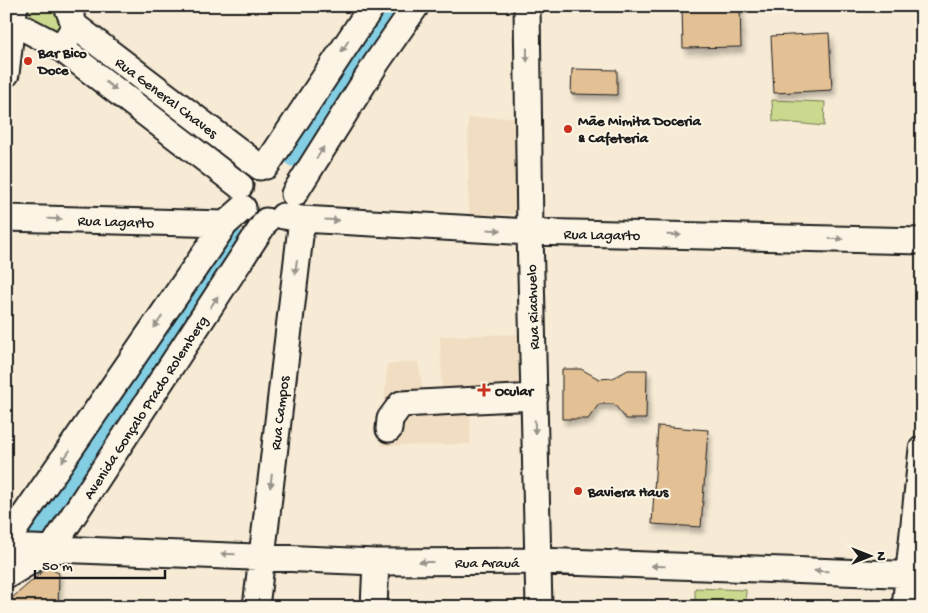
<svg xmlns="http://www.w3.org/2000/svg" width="928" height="613" font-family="'Gochi Hand',sans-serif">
<defs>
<filter id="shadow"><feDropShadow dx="3" dy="5.5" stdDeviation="2.5" flood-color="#0004"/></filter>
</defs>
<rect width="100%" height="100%" fill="#f7ebd5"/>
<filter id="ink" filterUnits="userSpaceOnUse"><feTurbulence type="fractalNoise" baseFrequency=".02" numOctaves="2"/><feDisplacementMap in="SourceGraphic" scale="10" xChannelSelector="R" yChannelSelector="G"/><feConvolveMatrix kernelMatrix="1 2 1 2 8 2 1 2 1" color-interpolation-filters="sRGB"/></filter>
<g filter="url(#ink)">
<path fill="#f1dec2" d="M517 117 518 214 469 215 468 118Z
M523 334 526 390 471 408 470 444 381 446 387 365 418 361 423 391 442 390 440 336Z"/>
<path fill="#cad98d" stroke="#737a54" d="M29 6H62L67 16 58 32 32 23Z
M772 100 825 102 824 126 773 121Z
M695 588 746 590 745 607H695Z"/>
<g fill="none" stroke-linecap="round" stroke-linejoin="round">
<path stroke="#83cee3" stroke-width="19" d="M293 157 376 27 393 6
M35 533 58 507 130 391 237 240"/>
</g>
<path fill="#e4c195" stroke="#1c1c1c" filter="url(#shadow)" d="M682 6H740L741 47 683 48Z
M829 33 832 90 774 93 771 36Z
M572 69 617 70V95L571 94Z
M562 369H581L599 379 613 378 628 370H647L646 419H626L614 404H599L588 419H562Z
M658 426 708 430 701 527 652 524Z
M47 568 59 573 58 607H6V603Z"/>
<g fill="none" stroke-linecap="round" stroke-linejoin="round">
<defs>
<path id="minor" d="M15 6 12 22 58 46 240 186
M527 6 530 232 539 607
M6 19 12 22 6 74
M75 26 260 167
M66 40 75 26 67 6
M266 166 372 6
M294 194 377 62 416 6
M283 216 302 219 530 232 922 241
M6 218 225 224
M389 429 390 419 401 404 535 397
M6 542 225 224 243 208
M6 547 376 562 539 561 922 575
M6 576 52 548 266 221
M256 607 302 219
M374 607 376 562
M905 607 922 449"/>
</defs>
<use href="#minor" stroke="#1c1c1c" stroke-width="29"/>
<use href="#minor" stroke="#fcf5e5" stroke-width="25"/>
</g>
<defs><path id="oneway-solid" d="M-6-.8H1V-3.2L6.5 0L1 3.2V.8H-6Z" transform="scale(1.25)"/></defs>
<g fill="#97938b">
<use href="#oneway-solid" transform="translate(345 46) rotate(123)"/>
<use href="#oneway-solid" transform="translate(527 55) rotate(89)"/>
<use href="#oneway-solid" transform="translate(111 86) rotate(38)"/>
<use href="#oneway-solid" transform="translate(320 153) rotate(-58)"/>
<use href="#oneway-solid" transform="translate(55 219) rotate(2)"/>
<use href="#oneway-solid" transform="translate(332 220) rotate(3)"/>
<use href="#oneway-solid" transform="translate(494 230) rotate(3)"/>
<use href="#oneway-solid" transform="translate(674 235) rotate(1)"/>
<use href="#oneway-solid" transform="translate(836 239) rotate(1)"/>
<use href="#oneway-solid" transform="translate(296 267) rotate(97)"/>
<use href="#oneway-solid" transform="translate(214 302) rotate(-57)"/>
<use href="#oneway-solid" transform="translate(158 322) rotate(125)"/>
<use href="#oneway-solid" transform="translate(535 427) rotate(88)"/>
<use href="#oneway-solid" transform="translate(66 456) rotate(125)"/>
<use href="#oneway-solid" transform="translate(271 481) rotate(97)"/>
<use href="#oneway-solid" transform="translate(228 554) rotate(-178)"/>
<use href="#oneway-solid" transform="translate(426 562) rotate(180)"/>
<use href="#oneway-solid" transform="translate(658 566) rotate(-178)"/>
<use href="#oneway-solid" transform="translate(821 571) rotate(-178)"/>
</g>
</g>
<g fill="#c8321e" stroke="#fcf5e5" stroke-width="2">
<circle cx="28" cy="61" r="5"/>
<circle cx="568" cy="129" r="5"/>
<path d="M481.5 382.5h5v5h5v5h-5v5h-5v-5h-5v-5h5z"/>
<circle cx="578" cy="491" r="5"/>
</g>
<g text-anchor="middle" stroke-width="4" stroke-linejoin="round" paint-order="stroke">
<g font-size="15" font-weight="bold" fill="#1c1c1c" stroke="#fcf5e5" text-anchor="start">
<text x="38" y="57">Bar Bico<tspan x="38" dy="17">Doce</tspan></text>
<text x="578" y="125">Mãe Mimita Doceria<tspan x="578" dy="17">&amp; Cafeteria</tspan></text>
<text x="495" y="395">Ocular</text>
<text x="588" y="496">Baviera Haus</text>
</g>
<g font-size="15" fill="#1c1c1c" stroke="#fcf5e5">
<text transform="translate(167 97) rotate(37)" y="5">Rua General Chaves</text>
<text transform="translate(116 221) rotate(2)" y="5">Rua Lagarto</text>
<text transform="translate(602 234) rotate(1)" y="5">Rua Lagarto</text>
<text transform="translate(532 307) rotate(-92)" y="5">Rua Riachuelo</text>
<text transform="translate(145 407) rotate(-57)" y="5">Avenida Gonçalo Prado Rolemberg</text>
<text transform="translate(279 413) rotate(-83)" y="5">Rua Campos</text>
<text x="487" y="567">Rua Arauá</text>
</g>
</g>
<rect width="928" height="613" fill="none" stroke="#fcf5e5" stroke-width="25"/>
<rect x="12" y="12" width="903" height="588" fill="none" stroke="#1c1c1c" stroke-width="2" filter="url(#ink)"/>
<g transform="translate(870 556) rotate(90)" stroke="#fcf5e5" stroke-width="4" paint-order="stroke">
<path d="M0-4L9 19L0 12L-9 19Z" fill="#1c1c1c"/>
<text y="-8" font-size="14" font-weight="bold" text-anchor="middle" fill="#1c1c1c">N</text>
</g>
<path d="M35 570v8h130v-8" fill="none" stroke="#1c1c1c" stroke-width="2.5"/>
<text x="42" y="570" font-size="15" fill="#1c1c1c" stroke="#fcf5e5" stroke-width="4" paint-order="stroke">50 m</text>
</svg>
